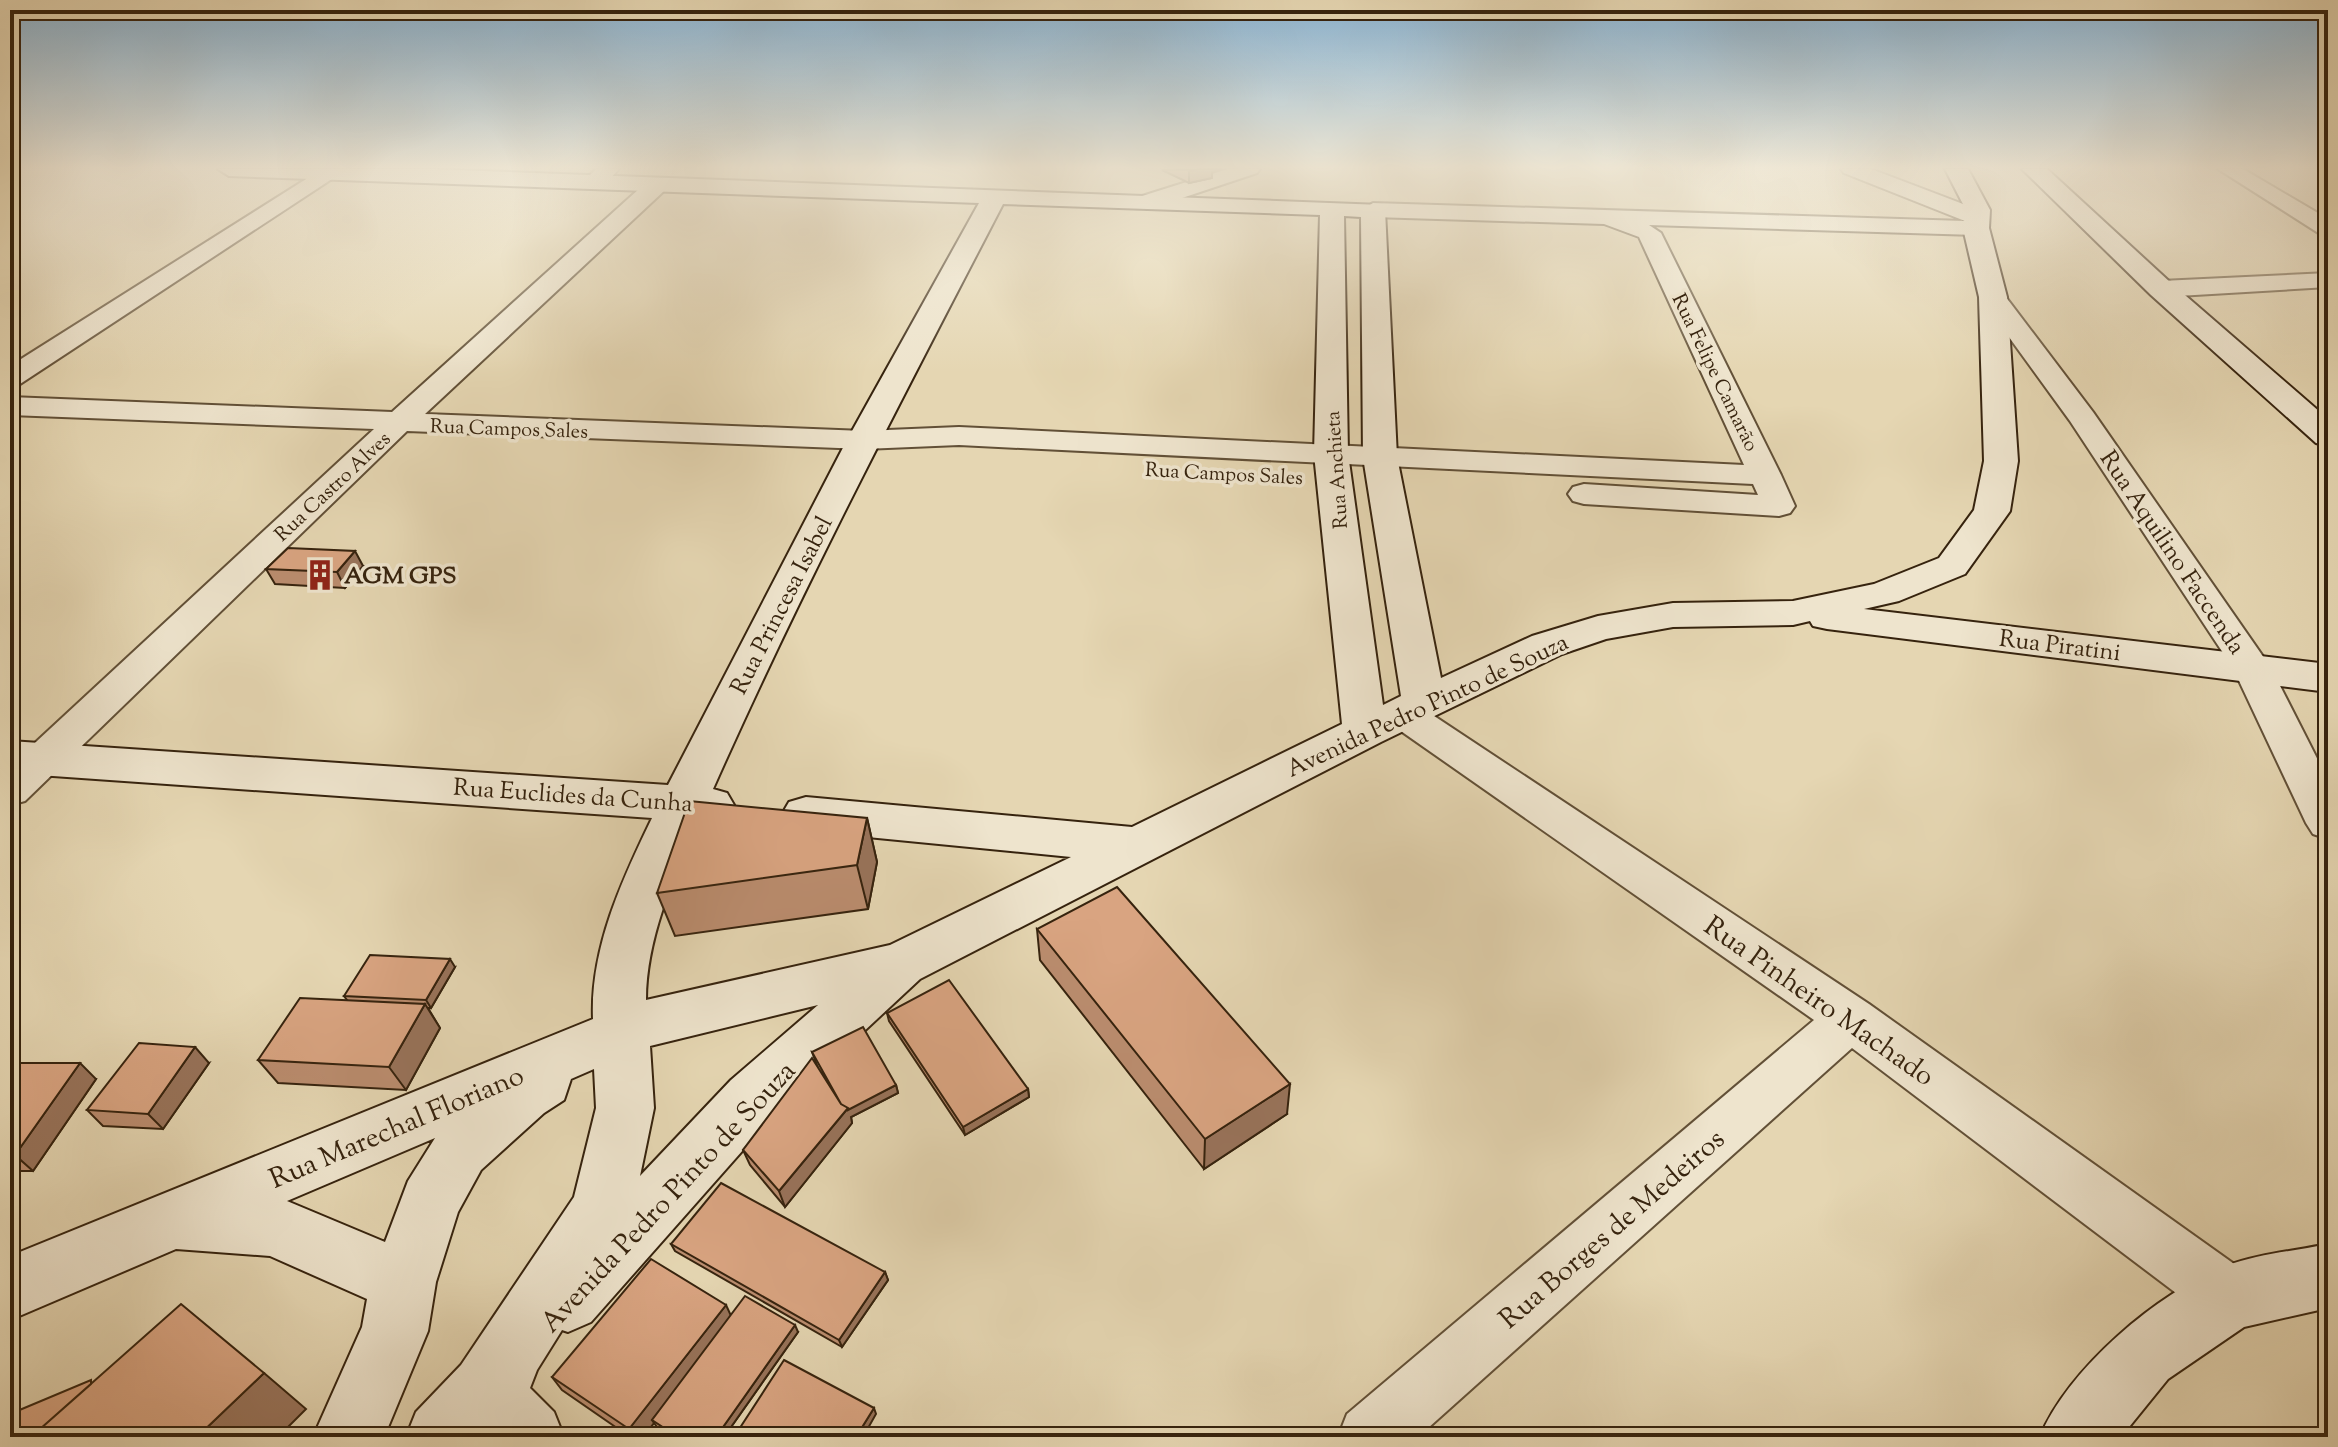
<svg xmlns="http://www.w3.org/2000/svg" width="2338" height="1447" font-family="'Sorts Mill Goudy',serif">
<rect width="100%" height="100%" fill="#e5d6b2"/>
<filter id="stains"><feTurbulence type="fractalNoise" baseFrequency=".0025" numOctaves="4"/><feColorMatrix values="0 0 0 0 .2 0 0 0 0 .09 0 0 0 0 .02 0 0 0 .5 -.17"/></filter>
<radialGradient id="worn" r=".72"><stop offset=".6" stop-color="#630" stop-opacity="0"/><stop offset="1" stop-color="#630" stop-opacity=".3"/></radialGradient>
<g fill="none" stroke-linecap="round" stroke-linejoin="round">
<defs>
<path id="street" d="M322 169H347L20 384 10 386V366Z
M596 169H619L602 187H586L583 182Z
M1228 169H1260L1257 173 1155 207 1147 209 1136 202 1139 197Z
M1841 169H1871L1984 212 1987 217 1981 222 1987 228 1984 233 1976 235 1649 225 1661 233 1781 475 1795 506 1790 513 1779 516 1584 504 1573 501 1568 494 1573 487 1584 484 1758 495 1753 484 959 445 864 449 407 431 25 801 10 805V766L374 429 10 415V397L392 412 649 180 657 179 668 185 665 190 425 414 864 431 959 427 1744 465 1639 237 1604 224 1373 217 1362 210 1373 203 1965 221 1844 173Z
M2218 169H2243L2328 219V236L2320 234Z
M2328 273V287L2161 297 2152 294 2148 289 2152 284 2161 281Z
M1993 289 2002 292 2093 412 2271 668 2328 780V839L2313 834 2306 823 2233 668 2070 421 1980 297 1984 292Z
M1402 700 1416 704 1869 1004 2251 1276 2260 1297 2251 1318 2230 1327 2209 1318 1852 1048 1418 1437H1338L1347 1414 1814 1020 1388 722 1382 713 1388 704Z"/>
<path id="secondary" d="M218 169H432L1382 205 1385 210 1397 457 1441 678 1532 636 1598 616 1673 603 1793 601 1874 584 1939 558 1974 510 1984 461 1979 297 1963 228 1966 210 1945 169H1968L1990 210 1989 228 2007 297 2018 461 2010 511 1965 574 1899 601 1864 609 2328 664V692L1827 629 1813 626 1810 621 1793 625 1673 627 1606 639 1562 654 1381 742 920 979 773 1116 591 1322 568 1332 562 1330 537 1370 530 1388 554 1412 564 1437H406L416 1412 461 1365 574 1197 596 1108 594 1069 571 1079 564 1100 544 1113 481 1170 458 1212 436 1282 428 1331 384 1437H313L362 1327 367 1299 270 1256 176 1249 10 1320V1256L593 1019C590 949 622 880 652 818L10 773V741L668 785 847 440 979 203 229 176ZM1003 204 1320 215 1314 454 1342 724 1132 827 806 797 789 802 782 814 789 826 806 831 1071 857 890 945 646 1000C646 939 674 876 698 821L710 822 727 817 734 805 727 793 713 789C801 590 903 397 1003 204ZM1344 216 1361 217 1363 457 1401 696 1383 705 1348 454ZM818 1005 731 1080 640 1176 654 1108 650 1046ZM435 1138 408 1181 385 1242 287 1201Z
M2022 169H2047L2171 283 2328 419V446L2316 443 2151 295Z
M2328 1244V1308L2244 1327 2168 1379 2121 1437H2040C2067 1370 2158 1292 2226 1266 2257 1254 2295 1251 2328 1244Z"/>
</defs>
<use href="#street" stroke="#625037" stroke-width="4"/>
<use href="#secondary" stroke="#36230e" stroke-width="4"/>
<use href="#street" fill="#eee4cd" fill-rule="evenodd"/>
<use href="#secondary" fill="#eee4cd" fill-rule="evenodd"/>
</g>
<path fill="#bb8d6f" stroke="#36230e" stroke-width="2" d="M1222 169 1212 172V178L1189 183 1162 170Z
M363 566 345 588 275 584 266 569Z
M867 818 877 862 868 909 675 936 657 893Z
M1037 929 1287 1114 1204 1169 1040 960Z
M455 967 431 1008H428L440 1028 406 1090 278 1083 258 1060 347 1000 344 996Z
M887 1013 1028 1089 1029 1097 965 1135 889 1021Z
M812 1052 896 1085 898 1093 851 1117 852 1123 785 1207 750 1165 743 1150 818 1068Z
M10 1063 96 1079 33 1171H10Z
M209 1063 163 1129 103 1126 87 1110Z
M671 1244 885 1272 888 1280 842 1347 675 1251Z
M731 1315 798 1332 724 1437H672L657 1427 654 1423 643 1437H630L562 1390 552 1377Z"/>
<path fill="#98735a" stroke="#36230e" stroke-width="2" d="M1198 169H1222L1212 172V178L1189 183V171Z
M355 551 363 566 345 588 337 572Z
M867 818 877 862 868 909 857 865Z
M450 959 455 967 431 1008 426 1000Z
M425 1004 440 1028 406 1090 389 1067Z
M195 1047 209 1063 163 1129 148 1114Z
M80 1063 96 1079 33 1171 15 1155Z
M1290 1084 1287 1114 1204 1169 1205 1139Z
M896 1085 898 1093 851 1117 852 1123 785 1207 779 1191 848 1108Z
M1028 1089 1029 1097 965 1135 963 1127Z
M885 1272 888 1280 842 1347 839 1340Z
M726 1305 733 1320 652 1420 654 1423 643 1437H634L629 1429Z
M795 1325 798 1332 724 1437H716Z
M264 1373 306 1409 278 1437H197Z
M874 1408 876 1414 863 1437H856Z"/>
<path fill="#d9a481" stroke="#36230e" stroke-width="2" d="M288 548 355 551 337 572 266 569Z
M689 801 867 818 857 865 657 893Z
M1117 887 1290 1084 1205 1139 1037 929Z
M370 955 450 959 426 1000 344 996Z
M949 980 1028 1089 963 1127 887 1013Z
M300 998 425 1004 389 1067 258 1060Z
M863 1027 896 1085 848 1110V1108L841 1104 812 1052Z
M139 1043 195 1047 148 1114 87 1110Z
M812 1058 841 1104 848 1108 779 1191 743 1150Z
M10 1063H80L15 1155H10Z
M721 1183 885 1272 839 1340 671 1244Z
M651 1259 726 1305 629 1429 552 1377Z
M745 1296 795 1325 716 1437H678L652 1420Z
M181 1304 264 1373 197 1437H31Z
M784 1360 874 1408 856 1437H734Z
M91 1380V1384L31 1437H10V1414Z"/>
<linearGradient id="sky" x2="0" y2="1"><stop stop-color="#8ab5d5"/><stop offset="0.45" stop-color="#f3eddc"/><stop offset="1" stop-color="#f3eddc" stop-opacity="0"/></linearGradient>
<rect width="2338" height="372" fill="url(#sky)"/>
<defs>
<symbol id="building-bare" viewBox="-9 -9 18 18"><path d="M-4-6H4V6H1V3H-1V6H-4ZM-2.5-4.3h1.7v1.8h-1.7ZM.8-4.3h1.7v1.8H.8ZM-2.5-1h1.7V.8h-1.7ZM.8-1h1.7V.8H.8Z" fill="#8f2418" stroke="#eee4cd" stroke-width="2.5" paint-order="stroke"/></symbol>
</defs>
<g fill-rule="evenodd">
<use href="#building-bare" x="298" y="553" width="44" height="44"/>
</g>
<g text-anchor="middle" stroke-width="7" stroke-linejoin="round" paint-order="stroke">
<g font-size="20" fill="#36230e" stroke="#eee4cd">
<text transform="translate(1716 372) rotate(64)" y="7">Rua Felipe Camarão</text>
<text transform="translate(509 428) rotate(2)" y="7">Rua Campos Sales</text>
<text transform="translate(1336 470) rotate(-94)" y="7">Rua Anchieta</text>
<text transform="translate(1224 473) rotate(3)" y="7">Rua Campos Sales</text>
<text transform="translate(332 486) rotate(-43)" y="7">Rua Castro Alves</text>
</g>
<g font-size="24" fill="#36230e" stroke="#eee4cd">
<text transform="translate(2173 552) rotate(56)" y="8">Rua Aquilino Faccenda</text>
<text transform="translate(781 605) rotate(-63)" y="8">Rua Princesa Isabel</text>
<text transform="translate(2060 645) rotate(7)" y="8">Rua Piratini</text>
<text transform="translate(1427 705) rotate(-25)" y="8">Avenida Pedro Pinto de Souza</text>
<text transform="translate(573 795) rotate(4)" y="8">Rua Euclides da Cunha</text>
</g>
<g font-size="24" font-weight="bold" fill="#36230e" stroke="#eee4cd" text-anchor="start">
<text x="344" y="583">AGM GPS</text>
</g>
<g font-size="28" fill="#36230e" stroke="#eee4cd">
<text transform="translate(1820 1000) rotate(35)" y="10">Rua Pinheiro Machado</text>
<text transform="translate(396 1126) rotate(-23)" y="10">Rua Marechal Floriano</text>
<text transform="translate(667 1196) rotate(-47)" y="10">Avenida Pedro Pinto de Souza</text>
<text transform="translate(1611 1228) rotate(-41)" y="10">Rua Borges de Medeiros</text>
</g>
</g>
<rect width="2338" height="1447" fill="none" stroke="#e5d6b2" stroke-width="40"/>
<rect x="12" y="12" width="2314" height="1423" fill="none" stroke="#36230e" stroke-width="4"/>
<rect x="20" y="20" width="2298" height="1407" fill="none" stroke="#36230e" stroke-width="2"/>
<rect width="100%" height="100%" filter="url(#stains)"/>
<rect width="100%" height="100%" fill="url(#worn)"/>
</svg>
